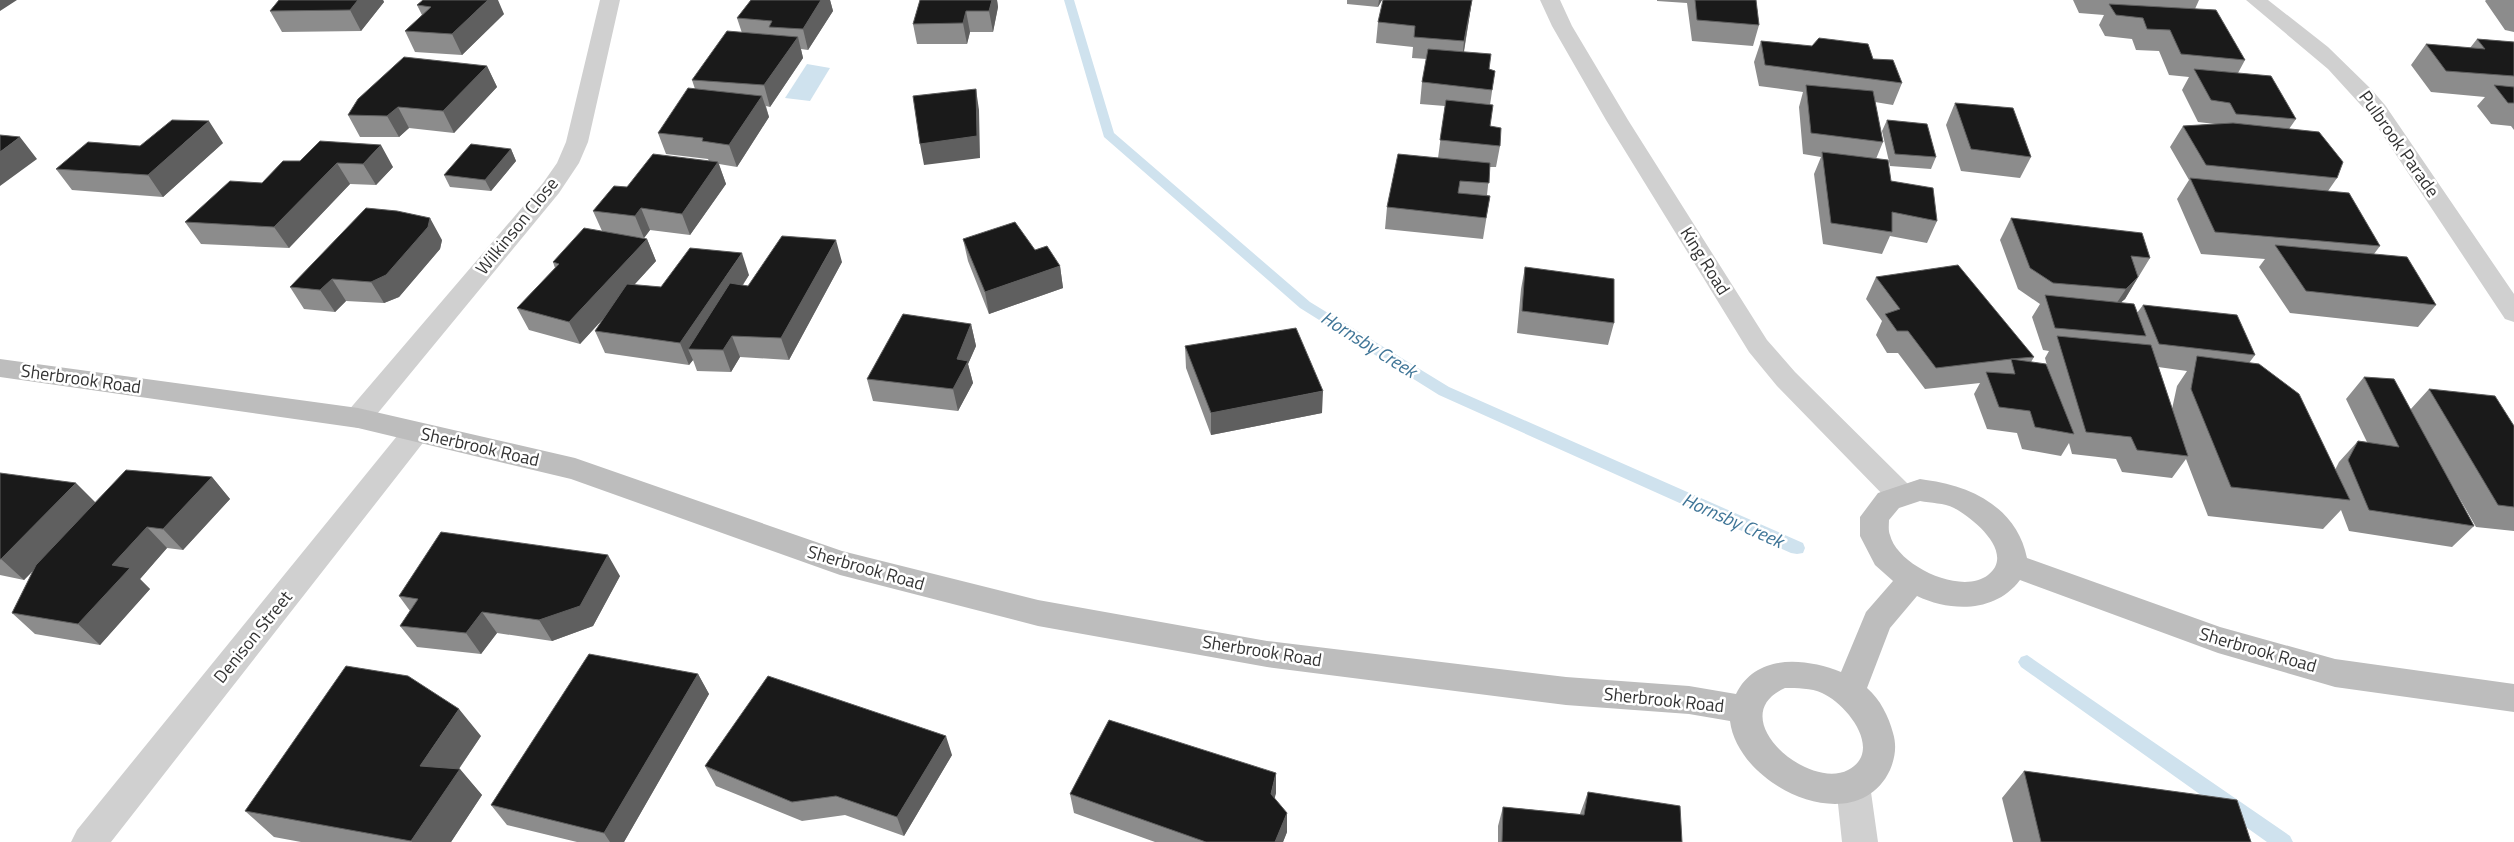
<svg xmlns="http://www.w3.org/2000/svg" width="2514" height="842" font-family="'Titillium Web',sans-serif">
<rect width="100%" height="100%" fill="#fff"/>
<path fill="#cfe2ee" d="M807 64 830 68 810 101 785 98Z"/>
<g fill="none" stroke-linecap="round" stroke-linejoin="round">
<path fill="#cfe2ee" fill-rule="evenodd" d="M1064 0H1074L1114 133 1310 302 1449 387 1803 543 1805 548 1803 553 1797 554 1791 553 1439 395 1300 308 1104 137Z
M2027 655 2290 836 2293 842H2267L2021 667 2018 662 2021 657Z"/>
<path fill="#d0d0d0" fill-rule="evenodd" d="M600 0H620L588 142 579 163 559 193 368 425 358 428 348 425 344 418 348 411 543 183 557 163 566 142Z
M1540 0H1560L1572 26 1628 120 1767 340 1795 372 1909 485 1913 493 1909 501 1899 504 1889 501 1777 386 1749 352 1606 120 1552 26Z
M2246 0H2268L2328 47 2371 89 2385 105 2514 294V322L2505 319 2369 114 2328 69Z
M416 422 426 425 430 432 426 439 111 842H71L77 830 406 425Z
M1853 769 1865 774 1870 785 1878 842H1842L1836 785 1841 774Z"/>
<path fill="#bdbdbd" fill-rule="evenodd" d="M0 359 358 408 575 458 842 551 1038 600 1267 641 1566 677 1689 686 1736 694C1756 653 1805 658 1841 672L1866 612 1893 581 1875 565 1860 536V517L1878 493 1920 479 1926 480C1972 486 2017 508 2027 558L2220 627 2335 659 2514 684V712L2335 687 2218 653 2020 580C1995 613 1951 612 1917 596L1890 628 1867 688C1880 699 1889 717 1893 733 1897 746 1895 758 1890 770 1856 842 1738 787 1730 721L1689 714 1566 705 1267 667 1038 626 840 575 571 479 358 428 0 377ZM1920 501C1931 503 1944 503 1954 508 1973 518 2016 553 1988 575 1961 596 1897 565 1890 535 1888 530 1889 524 1889 520L1899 508ZM1785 688C1797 688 1811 688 1822 693 1847 704 1884 751 1848 770 1807 791 1722 716 1785 688Z"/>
</g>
<path fill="#8c8c8c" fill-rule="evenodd" d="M279 0H383L384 2 361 31 282 32 270 11Z
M751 0H830L833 11 808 50 801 49 803 58 770 107 766 106 769 117 737 167 719 164 726 184 690 235 650 230 644 238 626 236 647 239 656 261 634 285 661 287 749 275 743 285 748 286 842 262 789 360 740 357 731 372 697 371 693 360 689 365 605 353 595 331 604 318 580 344 529 330 517 308 555 268 553 262 602 231 593 211 627 187 709 161 708 159 666 154 658 133 695 89 692 80 742 33 737 18Z
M920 0H997L998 7 993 32H970L967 44H917L913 24Z
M1347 0H1382L1378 7 1347 4Z
M1472 0 1464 52 1489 69 1495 71 1490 105V126L1500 146 1496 167H1490L1487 195 1490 196 1483 239 1385 229 1387 207 1438 158 1445 106 1420 104 1422 82 1427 59 1412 58 1413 47 1376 43 1378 22Z
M1657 0H1756L1759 25 1753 46 1692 41 1687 3 1657 1Z
M2073 0H2199L2195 9 2245 60 2238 73 2296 119 2289 129 2337 178 2328 191 2380 246 2374 254 2436 305 2418 327 2290 313 2259 267 2265 259 2201 254 2177 199 2189 180 2170 147 2183 126 2215 124 2198 122 2182 90 2189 77 2169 75 2159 51 2136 50 2132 39 2105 36 2099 25 2104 15 2079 13Z
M2486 0H2514V32L2505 30 2485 1Z
M417 5 504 14 462 55 415 52 405 31 422 15Z
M2477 39 2514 42V130L2511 126 2491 124 2477 106 2485 97 2431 92 2411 65 2426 44 2470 48Z
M1761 41 1873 59 1902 83 1893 105 1875 102 1883 142 1876 159 1891 181 1937 221 1927 243 1890 236 1882 254 1823 244 1814 174 1821 157 1803 154 1799 107 1803 92 1759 86 1754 62Z
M487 66 497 87 454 133 409 128 399 137H360L348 115Z
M1955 103 2031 157 2020 178 1961 171 1946 125Z
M1887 120 1936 157 1931 169 1890 166 1882 131Z
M320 141 393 167 376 185 350 184 289 248 201 244 185 222 262 183 300 161Z
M223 143 163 197 72 190 56 169 140 146Z
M511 149 516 161 491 191 450 187 444 175Z
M2011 218 2150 258 2125 299 2121 302 2137 313 2143 305 2255 355 2249 363 2335 470 2339 462 2358 441 2367 442 2346 399 2364 377 2410 410 2429 389 2514 426V531L2476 527 2449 480 2474 526 2452 547 2349 531 2341 510 2323 529 2208 516 2186 459 2172 478 2122 472 2116 459 2072 454 2069 443 2061 456 2022 449 2017 433 1987 429 1974 394 1980 383 1925 389 1898 353H1887L1876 335 1882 321 1866 299 1876 277 2034 357 2031 362 2047 366 2045 358 2049 351 2043 350 2032 317 2040 304 2018 289 2000 240ZM2158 367 2187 371 2177 386 2172 409Z
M963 239 1035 250 1060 266 1063 288 989 314 968 261Z
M442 240 440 249 399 297 384 303 346 301 335 312 304 309 290 287Z
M1525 267 1614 323 1608 345 1517 333 1521 289Z
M971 324 976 346 968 364 973 383 958 411 873 401 867 379Z
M1185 346 1322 413 1211 435 1186 368Z
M0 473 95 503 212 477 230 499 183 550 167 548 140 579 150 589 100 645 35 634 12 613 33 571 24 580 0 575Z
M620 576 593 626 552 641 497 633 481 654 417 647 400 626 410 611 399 596Z
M698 674 709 694 624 842H577L507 825 491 805Z
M481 736 459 769 482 795 451 842H301L274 837 245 811Z
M952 755 904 836 845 815 802 821 716 786 705 766Z
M2024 771 2251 842H2013L2002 798Z
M1588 792 1682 842H1498V826L1503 807 1580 814Z
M1276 793 1274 798 1287 813V832L1283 842H1155L1074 813 1070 794Z"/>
<path fill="#5f5f5f" d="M0 0H17L0 11Z
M358 0H383L384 2 361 31 350 10Z
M488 0H498L504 14 462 55 452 34Z
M821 0H830L833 11 808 50 803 29Z
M992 0H997L998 7 993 32 989 11Z
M1379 0H1382L1378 7Z
M1472 0 1469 19 1462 62 1464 41Z
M966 11 970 32 967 44 963 23Z
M798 37 803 58 770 107 764 85Z
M487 66 497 87 454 133 443 111Z
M976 89 979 110 980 158 924 165 920 144Z
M762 96 769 117 737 167 729 145Z
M398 107 409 128 399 137 387 116Z
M209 121 223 143 163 197 148 175Z
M20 137 37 159 0 186V152Z
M381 145 393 167 376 185 363 164Z
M511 149 516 161 491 191 485 180Z
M718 162 726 184 690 235 682 214Z
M337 163 350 184 289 248 274 227Z
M641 208 650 230 644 238 635 216Z
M430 218 442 240 440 249 399 297 384 303 371 282Z
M647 239 656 261 580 344 569 322Z
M836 240 842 262 789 360 781 338Z
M742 253 749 275 700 349H688L693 360 689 365 680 343Z
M1060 266 1063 288 989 314 985 292Z
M2138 277 2125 299 2112 310 2126 289Z
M332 279 346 301 335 312 320 290Z
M971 324 976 346 968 364 973 383 958 411 953 389 957 359Z
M732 336 740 357 731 372 723 350Z
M1323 391 1322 413 1211 435V413Z
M212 477 230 499 183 550 163 529Z
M76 483 97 504 24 580 1 559Z
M147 527 167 548 140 579 150 589 100 645 78 624 112 565Z
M608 555 620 576 593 626 552 641 539 620Z
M482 612 497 633 481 654 466 633Z
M698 674 709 694 624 842H610L604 833Z
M459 709 481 736 443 792 420 766Z
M946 736 952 755 904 836 897 817Z
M460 769 482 795 451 842H412L411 841Z
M1276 773V793L1271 813V794Z
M1287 813V832L1283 842H1275Z"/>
<path fill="#1a1a1a" stroke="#5f5f5f" d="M279 0H358L350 10 270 11Z
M423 0H488L452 34 405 31 431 7 417 5Z
M751 0H821L803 29 769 27 772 21 737 18Z
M920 0H992L989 11H966L963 23 913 24Z
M1383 0H1472L1464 41 1414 37 1415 26 1378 22Z
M1695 0H1756L1759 25 1697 20Z
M2109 4 2216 10 2245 60 2181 54 2170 30 2147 29 2143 18 2116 15Z
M727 31 798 37 764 85 692 80Z
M1819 38 1868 44 1873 59 1893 60 1902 83 1765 65 1761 41 1812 46Z
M2477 39 2514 42V76L2446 71 2426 44 2485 49Z
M1428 49 1491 54 1489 69 1495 71 1492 90 1422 82Z
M404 57 487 66 443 111 398 107 387 116 348 115 358 99Z
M2194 69 2271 76 2296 119 2236 114 2230 103 2211 100Z
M1806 85 1873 91 1883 142 1811 133Z
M2494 85 2514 87V103H2508Z
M688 88 762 96 729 145 702 141 703 138 658 133Z
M976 89 977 136 920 144 913 96Z
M1446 100 1493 105 1490 126 1501 128 1500 146 1440 140Z
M1955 103 2013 108 2031 157 1971 149Z
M172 120 209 121 148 175 56 169 88 142 140 146Z
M1887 120 1927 124 1936 157 1895 154Z
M2233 123 2319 132 2343 162 2337 178 2206 165 2183 126Z
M0 135 20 137 0 152Z
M320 141 381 145 363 164 337 163 274 227 185 222 230 181 262 183 283 161H300Z
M471 144 511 149 485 180 444 175Z
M1822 152 1888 160 1891 181 1933 188 1937 221 1892 212V232L1831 223Z
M653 154 718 162 682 214 641 208 635 216 593 211 614 186 627 187Z
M1398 154 1490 163 1489 183 1460 181 1458 193 1490 196 1486 218 1387 207Z
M2190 178 2349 193 2380 246 2215 232Z
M366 208 397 211 430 218 428 227 386 275 371 282 332 279 320 290 290 287Z
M2011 218 2142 233 2150 258 2131 256 2138 277 2126 289 2053 283 2030 268Z
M1015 222 1035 250 1047 246 1060 266 985 292 963 239Z
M584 228 647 239 569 322 517 308 559 264 553 262Z
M782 236 836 240 781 338 732 336 723 350 688 349 730 283 748 286Z
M2275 245 2407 257 2436 305 2306 291Z
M690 248 742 253 680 343 595 331 627 284 661 287Z
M1958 265 2034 357 2011 359 2046 364 2074 434 2035 427 2030 411 1999 407 1986 372 2015 374 2011 359 1936 368 1908 331H1897L1885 314 1900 309 1876 277Z
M1525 267 1614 279V323L1522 311Z
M2045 295 2134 304 2146 336 2055 328Z
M2143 305 2237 315 2255 355 2159 344Z
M903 314 971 324 957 359 968 361 953 389 867 379Z
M1296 328 1323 391 1211 413 1185 346Z
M2057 336 2151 345 2188 456 2137 450 2131 437 2086 432Z
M2197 356 2259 364 2299 394 2350 500 2231 487 2191 389Z
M2364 377 2394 379 2474 526 2369 510 2348 460 2358 441 2399 447Z
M2429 389 2495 396 2514 426V507L2498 505Z
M126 470 212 477 163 529 147 527 112 565 130 568 78 624 12 613 36 565Z
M0 473 76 483 1 559H0Z
M441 532 608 555 580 606 539 620 482 612 466 633 400 626 418 599 399 596Z
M589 654 698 674 604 833 491 805Z
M346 666 408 676 459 709 420 766 460 769 411 841 245 811Z
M768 676 946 736 897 817 836 796 792 802 705 766Z
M1109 720 1276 773 1271 794 1287 813 1275 842H1206L1070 794Z
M2024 771 2237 800 2251 842H2041Z
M1588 792 1680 806 1682 842H1502L1503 807 1584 815Z"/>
<g text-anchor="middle" stroke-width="5" stroke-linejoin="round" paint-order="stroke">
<g font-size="18" fill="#333" stroke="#fff">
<text transform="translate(2399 144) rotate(55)" y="6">Pulbrook Parade</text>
<text transform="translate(517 226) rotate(-51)" y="6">Wilkinson Close</text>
<text transform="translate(1705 261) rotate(58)" y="6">King Road</text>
<text transform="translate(81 379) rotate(8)" y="6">Sherbrook Road</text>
<text transform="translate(480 447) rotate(13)" y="6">Sherbrook Road</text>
<text transform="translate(866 568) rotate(16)" y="6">Sherbrook Road</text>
<text transform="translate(253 637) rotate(-51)" y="6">Denison Street</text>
<text transform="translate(2258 650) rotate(16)" y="6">Sherbrook Road</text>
<text transform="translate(1262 651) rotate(9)" y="6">Sherbrook Road</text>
<text transform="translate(1664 700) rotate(6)" y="6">Sherbrook Road</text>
</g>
<g font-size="19" font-style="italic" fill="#3f7597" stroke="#fff">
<text transform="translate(1369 344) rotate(32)" y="7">Hornsby Creek</text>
<text transform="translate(1733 520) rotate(24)" y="7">Hornsby Creek</text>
</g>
</g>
</svg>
